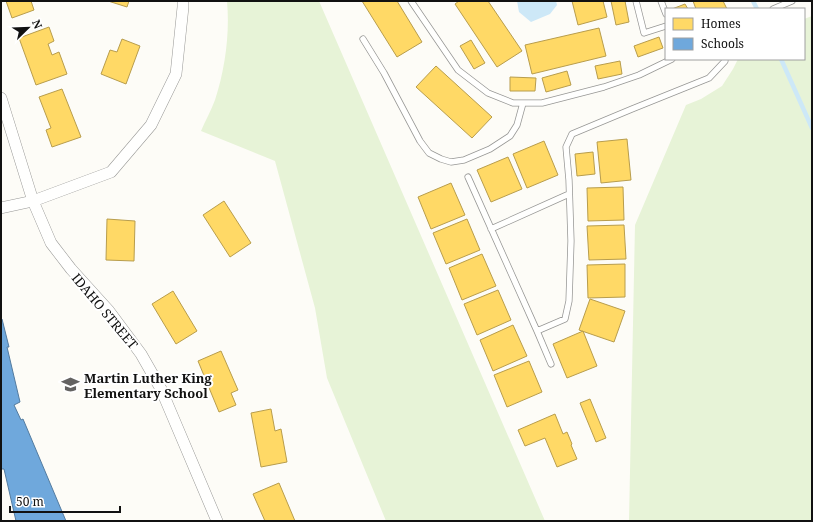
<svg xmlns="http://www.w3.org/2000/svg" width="813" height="522" font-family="'Noto Serif',serif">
<rect width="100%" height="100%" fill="#fdfcf7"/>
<path fill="#e7f3d7" d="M227 1H319L545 521H386L327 378 315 308 275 161 201 131C205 121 211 111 215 100 225 69 230 34 227 1Z
M812 16V521H629L635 225 686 105 701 99 722 86 733 69 738 59H804V19Z"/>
<path fill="#cde8f7" d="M517 1H556L557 5 550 14 531 22 519 12Z"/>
<path fill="#ffd966" stroke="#b89d4c" d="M6 1H31L34 10 12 18Z
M108 1H129L127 7Z
M362 1H397L422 42 397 57Z
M459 1H488L522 51 497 67 455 4Z
M572 1H603L607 17 578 25Z
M611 1H625L629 22 616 25Z
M693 1H723L727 9H696Z
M685 4 688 9H672Z
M49 27 54 41 48 44 52 55 59 52 67 74 36 85 19 38Z
M599 28 606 56 532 74 525 45Z
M659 37 663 48 638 57 634 46Z
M122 39 140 46 126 84 101 74 110 50 117 52Z
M471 40 485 63 474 69 460 46Z
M620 61 622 74 598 79 595 66Z
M436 66 492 117 472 138 416 87Z
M567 71 571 85 546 92 542 78Z
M510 77 536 78 535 91H510Z
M62 89 81 137 52 147 46 130 51 128 39 97Z
M627 139 631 180 601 183 597 142Z
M544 141 558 175 527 188 513 154Z
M593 152 595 174 577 176 575 154Z
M508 157 522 189 491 202 477 170Z
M451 183 465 215 431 229 418 197Z
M623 187 624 220 588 221 587 188Z
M224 201 251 243 230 257 203 215Z
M107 219 135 221 134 261 106 260Z
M467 219 480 250 446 264 433 233Z
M624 225 626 259 589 260 587 226Z
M482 254 496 286 462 300 449 268Z
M625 264V297L588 298 587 265Z
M498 290 511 320 477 335 464 304Z
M173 291 197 331 176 344 152 304Z
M590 299 625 311 614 342 579 330Z
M513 325 527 356 493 371 480 340Z
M583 331 597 366 567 378 553 344Z
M221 351 238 390 231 393 236 405 219 412 198 361Z
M529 361 542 392 507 407 494 375Z
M590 399 606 438 596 442 580 403Z
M271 409 275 431 281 429 287 462 261 467 251 413Z
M555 414 563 434 567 432 572 444 571 445 577 459 557 467 545 438 525 446 518 430Z
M279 483 295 521H265L253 494Z"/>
<path fill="#6fa8dc" stroke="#537b9f" d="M1 319H2L9 347H7L20 402 14 405 21 420 23 419 66 521H16L4 469H1Z"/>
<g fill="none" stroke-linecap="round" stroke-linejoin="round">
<path stroke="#cde8f7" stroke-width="4.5" d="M753 1 757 9
M781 59 812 128"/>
<defs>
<path id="lane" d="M411 1 458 70 488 93 513 103H542L604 87 639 75 672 59
M636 1 644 33 666 26
M661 1 666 14
M773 9 792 1
M363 39 384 73 420 141 429 153 441 159 451 162 464 160 490 149 510 136 517 125 523 103
M468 177 537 331 551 364
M491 229 569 194
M537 331 565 319 569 301 571 241 569 180 566 147 572 134 632 109 709 78 725 61V59"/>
<path id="street" d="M1 98 33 201 51 243 71 269 109 311 141 354 161 389 217 521
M1 208 33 201 111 172 151 125 176 74 183 7V1"/>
</defs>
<use href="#lane" stroke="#979795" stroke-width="7"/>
<use href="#street" stroke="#979795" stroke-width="12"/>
<use href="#lane" stroke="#fffffe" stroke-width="5.5"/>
<use href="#street" stroke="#fffffe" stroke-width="11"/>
</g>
<defs>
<symbol id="school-bare" viewBox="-9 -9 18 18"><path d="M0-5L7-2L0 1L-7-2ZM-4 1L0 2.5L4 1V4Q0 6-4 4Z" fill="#646362" stroke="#fff" stroke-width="2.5" paint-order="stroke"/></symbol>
</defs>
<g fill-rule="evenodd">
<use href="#school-bare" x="58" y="372" width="25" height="25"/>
</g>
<g text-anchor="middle" stroke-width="4" stroke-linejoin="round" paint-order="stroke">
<g font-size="13" fill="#111" stroke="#fff">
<text transform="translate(105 311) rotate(50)" y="5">IDAHO STREET</text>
</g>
<g font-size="13" font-weight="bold" fill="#111" stroke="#fff" text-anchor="start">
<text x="84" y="383">Martin Luther King<tspan x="84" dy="15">Elementary School</tspan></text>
</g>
</g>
<rect width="813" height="522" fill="none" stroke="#111111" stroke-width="4"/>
<rect x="665" y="8" width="140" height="52" fill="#ffffff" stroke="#a0a0a0"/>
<rect x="673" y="18" width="20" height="12" fill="#ffd966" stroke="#a0a0a0"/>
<text x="701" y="28" font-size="12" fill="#111111">Homes</text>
<rect x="673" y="38" width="20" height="12" fill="#6fa8dc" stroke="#a0a0a0"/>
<text x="701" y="48" font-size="12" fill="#111111">Schools</text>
<g transform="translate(28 28) rotate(67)" stroke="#ffffff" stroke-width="3" paint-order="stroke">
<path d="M0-3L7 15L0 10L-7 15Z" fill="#111111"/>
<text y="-6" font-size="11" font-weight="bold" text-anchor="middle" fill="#111111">N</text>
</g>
<path d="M10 506v6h110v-6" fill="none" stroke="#111111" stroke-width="2"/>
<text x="16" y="506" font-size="12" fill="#111111" stroke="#ffffff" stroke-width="3" paint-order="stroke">50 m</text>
</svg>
